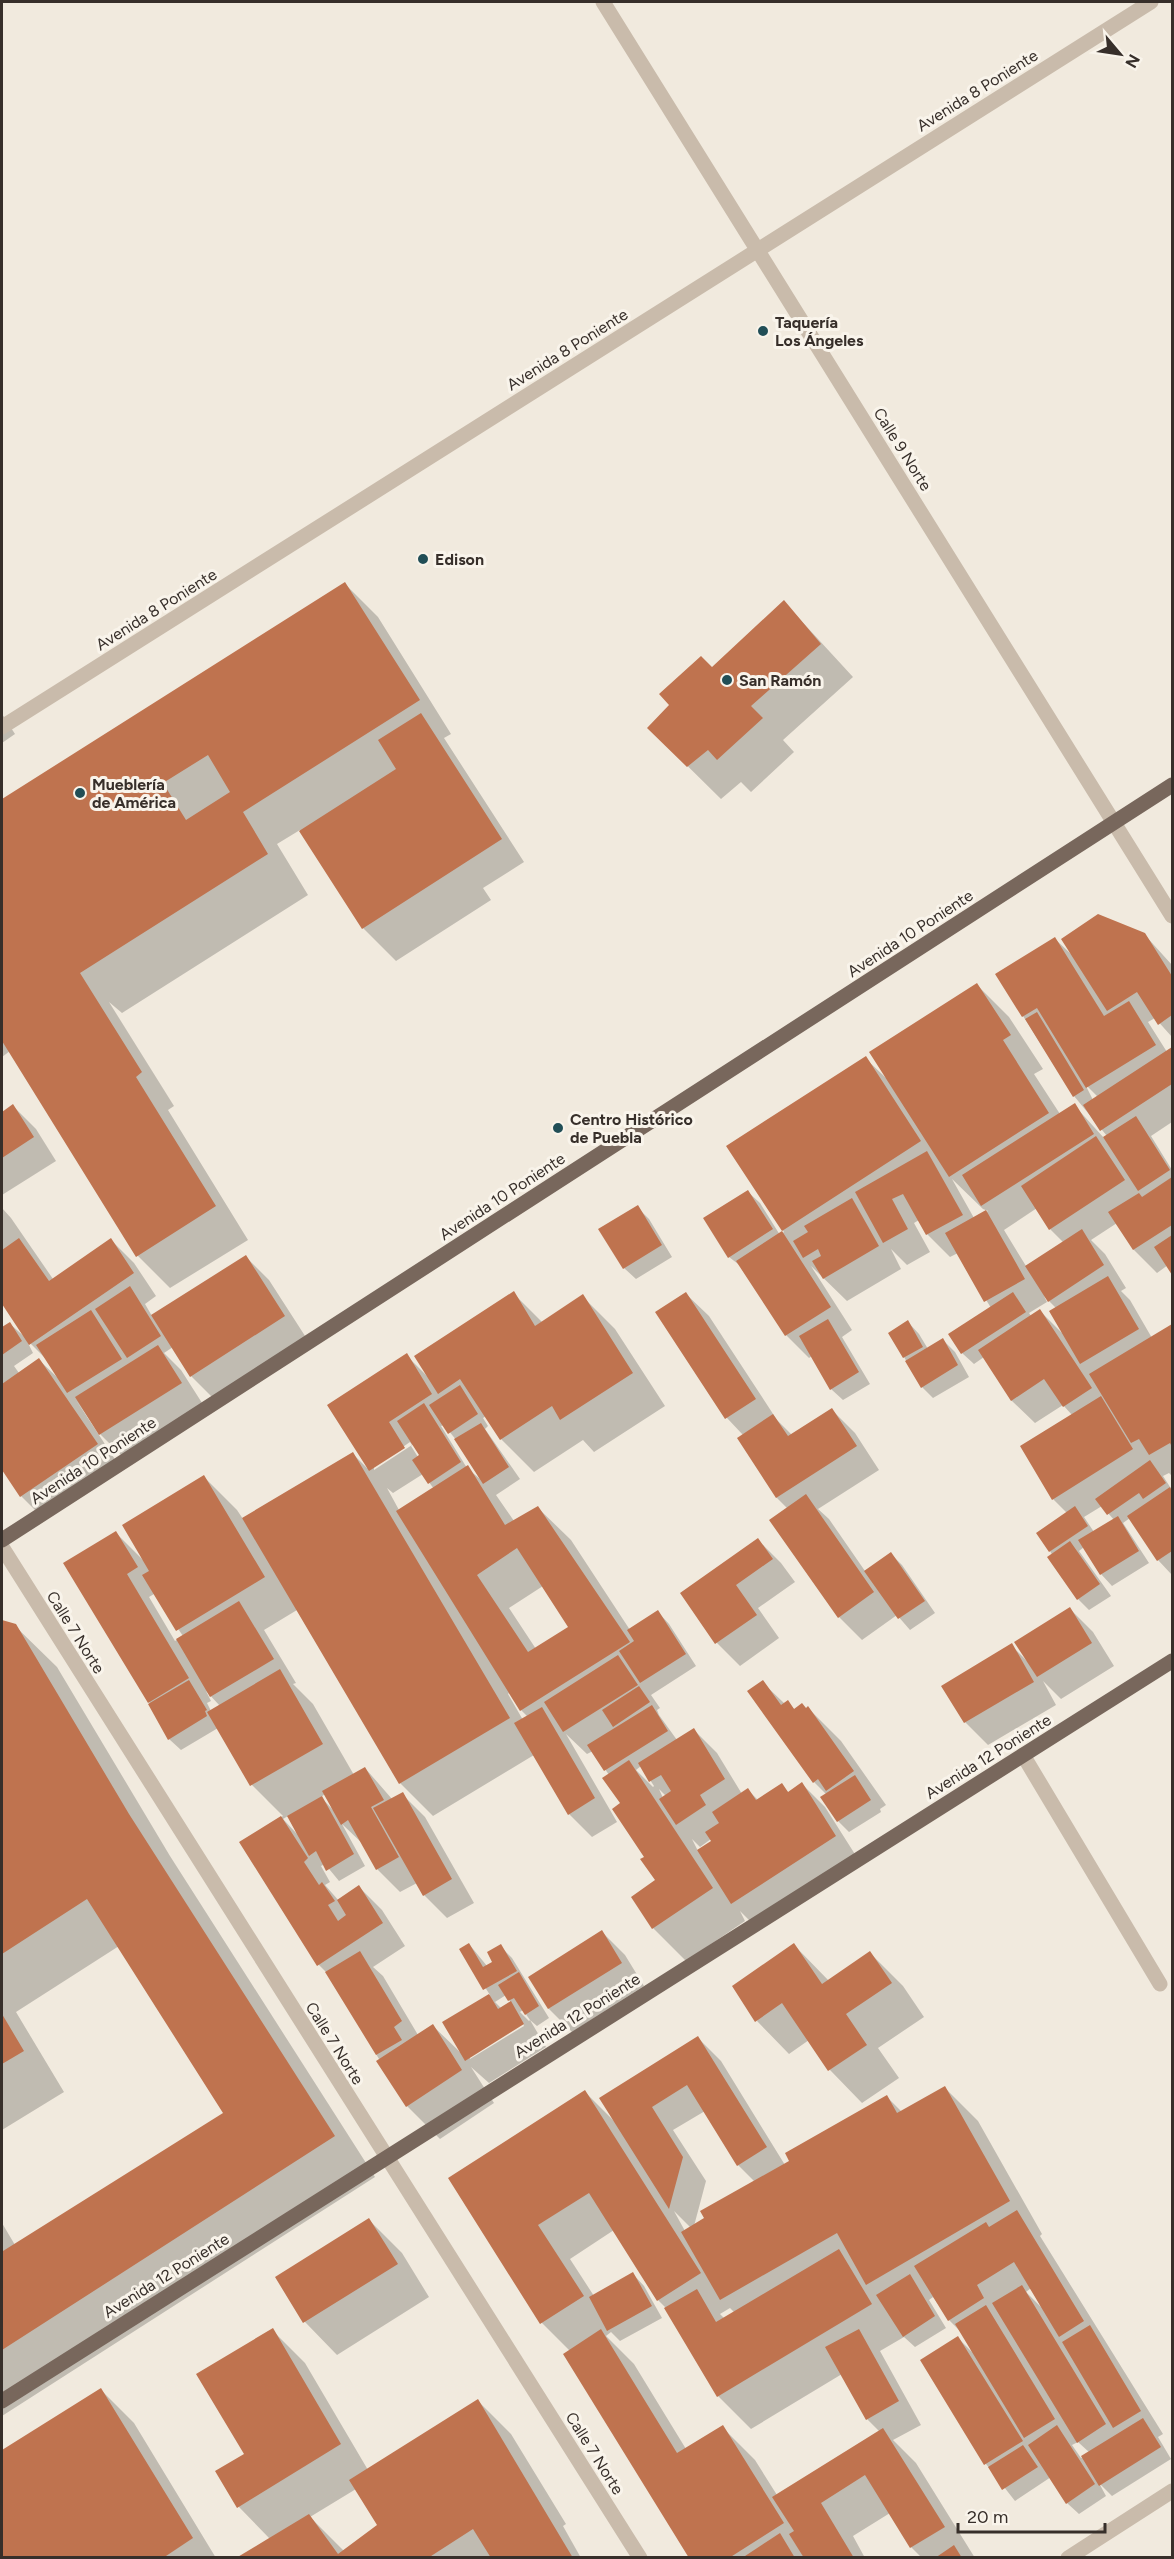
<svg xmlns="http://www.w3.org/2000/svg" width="1174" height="2559" font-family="Figtree,sans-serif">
<rect width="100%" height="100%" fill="#f1eade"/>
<path fill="#0003" fill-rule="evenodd" d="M345 584 378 617 451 734 444 738 524 862 483 888 491 900 396 961 363 928 300 830 277 844 308 895 122 1013 109 1002 174 1106 168 1110 248 1240 170 1288 138 1256 10 1051 2 1057V801Z
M784 602 853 677 783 740 794 752 751 792 741 782 721 799 649 728Z
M2 714 15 734 2 743Z
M1144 934 1172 965V1037L1155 1018 1148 1022 1167 1052 1172 1048V1122L1151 1136 1172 1170V1273L1168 1265 1157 1273 1134 1250 1117 1223 1091 1240 1105 1254 1126 1288 1121 1291 1130 1300 1152 1338 1172 1326V1476L1169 1473 1163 1476 1172 1490V1575L1158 1560 1130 1518 1123 1523 1149 1563 1112 1586 1101 1574 1084 1547 1079 1551 1111 1596 1089 1610 1078 1599 1050 1551 1067 1513 1053 1499 1072 1415 1063 1405 1035 1423 1012 1401 984 1357 974 1364 962 1353 991 1308 958 1253 950 1257 927 1234 919 1220 914 1223 930 1252 907 1265 891 1249 901 1269 847 1301 811 1266 852 1330 842 1337 870 1384 843 1400 831 1389 812 1356 809 1358 786 1335 742 1267 729 1257 748 1192 760 1203 780 1235 784 1232 728 1146 865 1058 886 1078 977 985 1009 1017 1043 1069 1034 1074 1060 1114 1074 1105 1104 1138 1107 1136 1074 1096 1023 1016 1055 939 1071 954ZM1085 1084 1098 1097 1093 1100ZM952 1179 983 1209 988 1211 974 1218ZM1037 1208 1050 1229 1064 1243 1026 1266 1004 1230ZM1044 1296 1056 1308 1062 1333 1040 1311 1031 1316 1029 1313 1047 1302ZM1102 1506 1114 1520 1094 1532 1084 1517Z
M13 1106 36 1129 56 1161 2 1195V1114Z
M637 1207 649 1219 672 1257 636 1279 624 1268Z
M2 1208 11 1218 53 1279 111 1240 134 1263 156 1296 145 1304 152 1316 246 1257 269 1280 307 1339 214 1399 191 1376 173 1347 164 1353 181 1370 204 1406 123 1457 99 1433 76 1400 120 1467 44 1519 21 1496 2 1467V1329L10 1324 26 1338 2 1302ZM26 1339 51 1364 58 1378 39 1360 19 1373 14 1366 33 1353Z
M513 1293 543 1323 582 1296 615 1329 665 1406 594 1452 583 1440 534 1472 501 1439 486 1416 483 1418 488 1426 485 1429 520 1479 496 1495 514 1521 538 1508 571 1540 630 1630 658 1612 669 1624 696 1666 651 1695 660 1708 657 1710 659 1715 677 1740 694 1730 717 1753 742 1794 748 1790 758 1800 781 1785 789 1793 802 1784 825 1807 858 1859 755 1926 740 1911 745 1921 686 1961 653 1928 633 1897 657 1881 609 1775 593 1751 587 1754 566 1734 617 1822 592 1837 569 1814 534 1755 433 1816 400 1783 297 1610 264 1630 296 1683 293 1684 313 1704 354 1775 365 1768 392 1799 402 1794 425 1817 474 1903 447 1918 424 1895 417 1883 400 1892 377 1869 365 1846 342 1824 365 1866 339 1881 325 1864 321 1866 330 1882 325 1885 339 1901 359 1887 382 1910 405 1946 373 1967 383 1976 418 2035 433 2026 461 2053 444 2023 490 1995 461 1950 469 1944 487 1966 494 1962 500 1946 512 1958 549 2018 537 2026 530 2020 546 2047 489 2083 471 2067 494 2103 440 2139 407 2106 329 1975 319 1965 241 1843 283 1816 252 1785 218 1728 181 1750 169 1739 149 1702 116 1533 144 1561 204 1477 237 1510 243 1519 353 1454 367 1468 406 1355 427 1376ZM444 1425 457 1441 480 1479 467 1468 441 1426ZM410 1442 412 1445 374 1470V1467ZM414 1444 421 1455 418 1457 411 1446ZM423 1474 434 1489 399 1510 387 1488 393 1493ZM543 1586 570 1627 536 1649 509 1608ZM154 1594 183 1636 175 1641 149 1597ZM206 1691 220 1706 211 1711 207 1703 211 1701ZM510 1692 521 1710 528 1717 523 1720 508 1694ZM641 1766 654 1786 653 1787 636 1770ZM659 1789 666 1796 663 1798ZM325 1794 333 1810 321 1797ZM288 1816 297 1834 283 1819ZM692 1839 700 1847 711 1839 713 1842 698 1851ZM506 1995 511 2003 502 2009 495 2002ZM523 2010 530 2020 529 2021 520 2012ZM523 2023 524 2026 470 2059V2056Z
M686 1294 709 1316 777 1420 792 1435 832 1410 855 1433 879 1470 818 1509 829 1519 865 1571 891 1554 902 1565 935 1613 910 1630 897 1615 862 1640 839 1617 788 1509 777 1498 743 1435 727 1418 657 1313Z
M908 1322 919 1334 928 1349 943 1340 955 1352 969 1377 933 1398 922 1387 904 1357Z
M758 1540 781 1563 795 1582 758 1608 779 1638 740 1666 717 1643 682 1594Z
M1070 1609 1093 1632 1114 1666 1061 1699 1043 1681 1056 1705 988 1745 965 1722 1011 1645 1027 1661Z
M2 1621 15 1626 57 1667 170 1856 375 2177 2 2416V2223L15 2245 225 2114 119 1946 16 2012 64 2092 2 2130Z
M762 1682 785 1704 788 1702 795 1710 808 1708 841 1741 886 1805 880 1809 881 1812 849 1832 838 1821 827 1795 814 1782Z
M602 1932 625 1955 644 1986 572 2032 549 2009 530 1978Z
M794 1945 829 1981 870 1953 903 1986 924 2017 878 2048 899 2078 862 2103 830 2070 809 2040 789 2054 757 2021Z
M698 2038 721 2061 785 2165 887 2097 902 2112 945 2088 978 2121 1042 2234 1040 2236 1163 2434 1158 2437 1171 2459 1112 2496 1099 2483 1106 2496 1079 2514 1067 2503 1051 2477 1015 2501 986 2464 958 2338 972 2352 963 2334 949 2320 933 2297 929 2300 946 2328 915 2347 904 2337 880 2351 921 2425 893 2440 916 2463 975 2558H922L911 2547 890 2513 853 2536 865 2558H691L570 2351 542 2323 450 2178 585 2092 615 2122ZM705 2111 738 2165 755 2182 694 2226 706 2181 673 2130ZM674 2211 691 2228 685 2231ZM614 2230 658 2300 667 2309 718 2396 751 2429 842 2374 867 2419 880 2432 777 2495 755 2460 722 2427 686 2449 634 2364 606 2336 611 2332 620 2341 662 2318 644 2286 633 2274 594 2296 570 2259ZM1031 2288 1041 2307 1026 2292ZM730 2308 735 2313 725 2319 720 2314ZM1078 2442 1090 2453 1081 2458 1072 2445Z
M369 2220 402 2253 429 2297 337 2355 305 2322 277 2278Z
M272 2330 305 2363 368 2470 478 2401 511 2434 566 2524 563 2526 581 2558H239L270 2539 239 2507 246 2455ZM356 2489 379 2525 344 2551 310 2517Z
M101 2390 134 2423 216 2558H2V2452Z"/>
<path fill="#bf734f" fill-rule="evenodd" d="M345 582 420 700 243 812 268 854 80 973 142 1072 136 1077 216 1206 136 1257 2 1041V799ZM208 755 230 792 186 820 163 783Z
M784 600 821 644 751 706 763 718 717 760 708 750 687 767 647 728 669 705 659 694 701 656 712 667Z
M421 713 502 839 362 929 299 831 396 769 378 740Z
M1098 914 1145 933 1172 976V1015L1158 1025 1137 992 1107 1011 1061 939Z
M1055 937 1104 1016 1129 1001 1156 1045 1086 1088 1037 1008 1022 1017 995 974Z
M977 983 1011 1035 1003 1040 1049 1113 949 1177 869 1052Z
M1037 1012 1084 1090 1073 1097 1025 1019Z
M1172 1047V1084L1100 1131 1083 1105Z
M866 1056 921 1141 782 1231 726 1146Z
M1075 1103 1094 1134 981 1206 962 1175Z
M13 1104 34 1137 2 1158V1112Z
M1136 1116 1170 1170 1138 1191 1103 1137Z
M1096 1136 1125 1180 1049 1230 1021 1186Z
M927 1151 963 1215 926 1235 903 1194 892 1199 908 1229 883 1243 855 1192Z
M1172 1177V1225L1133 1250 1108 1212 1139 1193 1142 1197Z
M748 1190 773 1229 728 1258 703 1218Z
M852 1198 879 1246 823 1279 812 1261 821 1256 818 1249 803 1258 793 1241 808 1232 804 1226Z
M638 1205 662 1245 623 1269 598 1229Z
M986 1210 1025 1279 984 1302 945 1233Z
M1082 1229 1104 1265 1048 1302 1025 1266Z
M782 1231 831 1307 785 1336 736 1261Z
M1172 1235V1275L1154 1247Z
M19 1238 49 1281 111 1238 134 1273 29 1345 2 1304V1250Z
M246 1255 285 1316 190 1377 151 1315Z
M1108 1276 1139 1329 1080 1364 1049 1311Z
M130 1286 161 1336 127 1358 95 1309Z
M514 1291 535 1326 583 1294 633 1373 560 1420 552 1406 500 1440 460 1379 438 1394 414 1356Z
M686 1292 756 1399 725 1419 655 1312Z
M1013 1292 1026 1312 961 1354 948 1334Z
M1040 1309 1092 1388 1063 1407 1044 1379 1011 1401 978 1350Z
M91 1310 122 1359 67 1393 36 1345Z
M828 1319 859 1372 830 1390 799 1336Z
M908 1320 923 1347 903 1358 888 1333Z
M10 1322 22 1341 2 1355V1327Z
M1172 1324V1447L1170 1443 1149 1455 1139 1439 1131 1443 1089 1374Z
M943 1338 958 1365 921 1388 905 1361Z
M158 1345 182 1383 99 1435 75 1397Z
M407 1353 432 1394 389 1422 405 1448 369 1471 327 1405Z
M39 1358 98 1444 20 1497 2 1470V1384Z
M460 1385 478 1414 448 1434 429 1405Z
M1101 1396 1133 1449 1052 1500 1020 1446Z
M424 1403 461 1462 428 1484 412 1460 419 1455 397 1421Z
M832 1408 857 1446 776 1498 737 1438 773 1414 788 1436Z
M481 1423 509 1467 483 1484 454 1439Z
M353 1452 510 1718 399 1784 242 1518Z
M1150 1460 1166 1483 1143 1499 1139 1493 1107 1515 1095 1499Z
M468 1465 505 1525 538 1506 630 1642 520 1711 396 1511ZM517 1548 568 1627 528 1652 477 1575Z
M204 1475 265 1577 176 1631 142 1575 149 1571 122 1525Z
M1170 1487 1172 1491V1551L1157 1561 1127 1516Z
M806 1494 874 1592 838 1618 769 1520Z
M1075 1506 1088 1526 1049 1552 1036 1533Z
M1118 1516 1139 1551 1100 1575 1078 1540Z
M116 1531 138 1567 127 1574 189 1678 148 1703 63 1563Z
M758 1538 773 1559 736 1585 757 1615 715 1644 680 1593Z
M1070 1541 1100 1584 1077 1600 1047 1557Z
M891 1552 925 1601 898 1619 864 1571Z
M239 1601 274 1659 210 1697 176 1639Z
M1070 1607 1092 1643 1037 1677 1014 1642Z
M658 1610 686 1654 640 1683 619 1651 634 1641 627 1630Z
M2 1620 16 1624 129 1814 335 2136 2 2350V2248L3 2251 223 2113 87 1899 2 1954Z
M1012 1643 1034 1682 964 1723 941 1686Z
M618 1655 638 1685 563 1732 544 1702Z
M280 1669 323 1744 250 1786 207 1712Z
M189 1680 207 1710 205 1711 207 1716 168 1740 148 1704Z
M763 1680 781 1705 788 1700 794 1709 802 1703 806 1708 808 1706 854 1771 826 1791 818 1779 813 1783 747 1691Z
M639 1686 650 1702 613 1727 602 1710Z
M652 1705 668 1731 604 1771 587 1745Z
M542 1707 595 1798 568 1815 514 1723Z
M694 1728 725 1779 700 1795 706 1805 676 1825 659 1799 671 1791 661 1775 649 1782 638 1763Z
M629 1760 713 1888 652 1929 631 1897 655 1880 640 1859 644 1857 612 1809 620 1803 602 1778Z
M365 1767 384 1800 371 1807 399 1857 376 1870 348 1820 341 1825 322 1791Z
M855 1775 871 1800 837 1822 820 1797Z
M802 1782 836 1836 731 1904 697 1850 711 1841 705 1832 719 1823 712 1812 748 1788 756 1800 782 1783 788 1792Z
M403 1792 452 1879 423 1896 373 1808Z
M322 1796 354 1854 326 1871 316 1851 309 1856 287 1816Z
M281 1816 308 1858 304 1862 319 1885 322 1882 335 1901 328 1905 338 1921 346 1915 337 1900 359 1885 383 1923 317 1966 239 1842Z
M602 1930 622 1963 548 2009 528 1977Z
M469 1943 483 1967 492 1962 487 1952 501 1944 517 1971 483 1990 459 1949Z
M794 1943 822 1984 870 1951 892 1983 846 2014 867 2045 828 2071 782 2003 755 2022 732 1986Z
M360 1951 402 2021 394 2027 402 2040 376 2055 325 1972Z
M519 1972 539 2006 525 2015 514 1998 508 2001 498 1985Z
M489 1994 498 2009 511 2001 524 2024 465 2061 442 2022Z
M2 2014 24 2051 2 2064Z
M433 2024 462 2070 406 2107 376 2061Z
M698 2036 767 2147 737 2166 687 2085 652 2107 683 2157 669 2209 599 2098Z
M945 2086 1010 2201 866 2285 837 2233 720 2300 681 2232 704 2218 700 2211 789 2161 785 2153 887 2095 897 2113Z
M585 2090 701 2273 657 2301 589 2193 538 2225 584 2296 540 2324 448 2178Z
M1017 2210 1084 2321 1059 2337 1014 2262 977 2285 984 2298 948 2321 914 2266 986 2222 989 2227Z
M369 2218 398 2264 303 2323 275 2277Z
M839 2249 872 2304 717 2397 664 2308 697 2289 716 2322Z
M633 2272 652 2306 607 2331 589 2297Z
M910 2274 935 2316 903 2337 876 2295Z
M1022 2285 1106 2424 1077 2443 992 2303Z
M986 2305 1055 2419 1024 2438 955 2324Z
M1090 2325 1141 2411 1113 2428 1062 2342Z
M273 2328 341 2444 237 2508 215 2471 244 2454 196 2374Z
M601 2329 677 2453 723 2425 784 2523 729 2558H689L563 2354Z
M859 2329 899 2401 866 2420 825 2347Z
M958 2336 1023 2441 984 2465 920 2360Z
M101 2388 193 2538 163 2558H2V2450Z
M478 2399 573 2558H491L473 2529 428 2558H236L309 2514 338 2554 377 2525 349 2480Z
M1143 2418 1161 2447 1099 2486 1081 2456Z
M1057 2425 1095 2484 1066 2504 1028 2445Z
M883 2428 945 2527 910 2548 865 2475 821 2503 854 2558H804L789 2534 794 2531 772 2497Z
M1023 2445 1038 2467 1002 2490 988 2467Z
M780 2533 795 2558H742Z
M954 2545 962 2558H935Z"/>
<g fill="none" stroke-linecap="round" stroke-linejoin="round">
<path stroke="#c9bbab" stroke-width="15" d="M603 2 1172 916
M2 727 1151 2
M2 1547 640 2558
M1023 1755 1160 1984
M1068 2558 1172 2491"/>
<path stroke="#78675c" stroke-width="15" d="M2 1540 1172 785
M2 2401 1172 1661"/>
</g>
<g fill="#214e56" stroke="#f9f4eb" stroke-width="2">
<circle cx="763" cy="331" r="6"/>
<circle cx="423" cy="559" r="6"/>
<circle cx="727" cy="680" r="6"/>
<circle cx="80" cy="793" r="6"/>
<circle cx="558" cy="1128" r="6"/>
</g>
<g text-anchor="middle" stroke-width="6" stroke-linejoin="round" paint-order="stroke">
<g font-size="16" fill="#372f2a" stroke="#f9f4eb">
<text transform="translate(977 90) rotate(-32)" y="6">Avenida 8 Poniente</text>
<text transform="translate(567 349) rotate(-32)" y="6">Avenida 8 Poniente</text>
<text transform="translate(903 449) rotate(58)" y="6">Calle 9 Norte</text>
<text transform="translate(156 609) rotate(-32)" y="6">Avenida 8 Poniente</text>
<text transform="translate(910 933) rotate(-33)" y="6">Avenida 10 Poniente</text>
<text transform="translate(502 1196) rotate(-33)" y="6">Avenida 10 Poniente</text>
<text transform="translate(93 1460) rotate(-33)" y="6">Avenida 10 Poniente</text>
<text transform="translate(76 1632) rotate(58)" y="6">Calle 7 Norte</text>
<text transform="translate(988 1756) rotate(-32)" y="6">Avenida 12 Poniente</text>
<text transform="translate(577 2015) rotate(-32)" y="6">Avenida 12 Poniente</text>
<text transform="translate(335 2043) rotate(58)" y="6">Calle 7 Norte</text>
<text transform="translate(166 2275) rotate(-32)" y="6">Avenida 12 Poniente</text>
<text transform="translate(595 2453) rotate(58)" y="6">Calle 7 Norte</text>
</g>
<g font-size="16" font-weight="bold" fill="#372f2a" stroke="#f9f4eb" text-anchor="start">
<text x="775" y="328">Taquería<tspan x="775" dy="18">Los Ángeles</tspan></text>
<text x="435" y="565">Edison</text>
<text x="739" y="686">San Ramón</text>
<text x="92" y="790">Mueblería<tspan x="92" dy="18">de América</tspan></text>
<text x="570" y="1125">Centro Histórico<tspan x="570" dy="18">de Puebla</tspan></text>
</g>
</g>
<rect width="1174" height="2559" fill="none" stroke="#372f2a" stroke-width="6"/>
<g transform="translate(1120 54) rotate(119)" stroke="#f9f4eb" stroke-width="4.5" paint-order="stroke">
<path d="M0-4.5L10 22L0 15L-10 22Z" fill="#372f2a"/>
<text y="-9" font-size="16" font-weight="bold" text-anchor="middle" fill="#372f2a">N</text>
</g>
<path d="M958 2523v9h147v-9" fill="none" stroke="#372f2a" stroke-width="3"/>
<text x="967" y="2523" font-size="18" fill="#372f2a" stroke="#f9f4eb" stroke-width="4.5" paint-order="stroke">20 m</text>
</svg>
